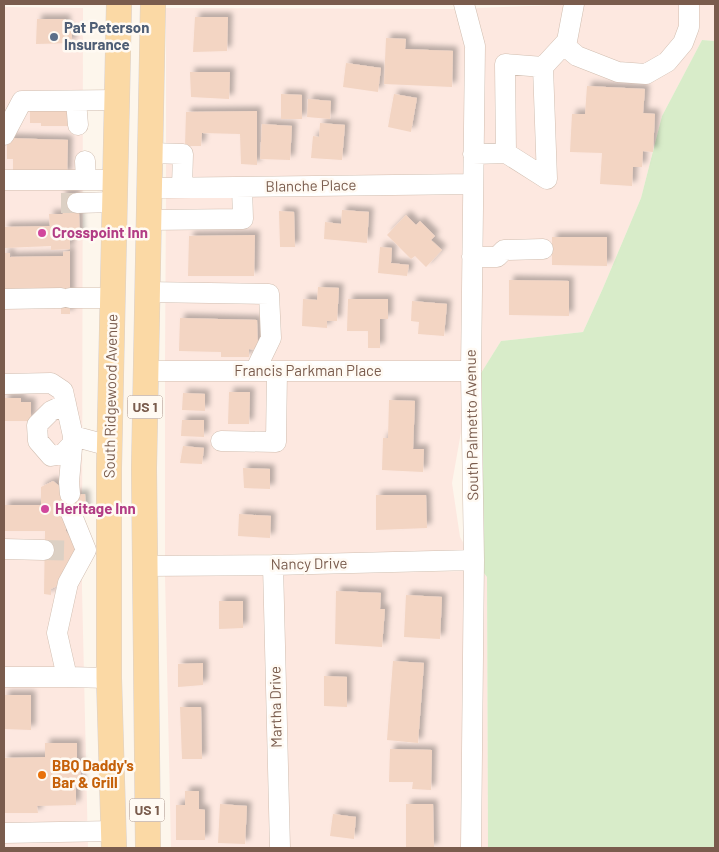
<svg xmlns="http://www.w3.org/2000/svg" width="719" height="852" font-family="Barlow,sans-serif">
<defs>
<filter id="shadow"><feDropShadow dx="4.5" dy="-4.5" stdDeviation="2.5" flood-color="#0004"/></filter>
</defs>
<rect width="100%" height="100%" fill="#fdf6ec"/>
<path fill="#fde8e0" d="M592 4H715V41L702 40 662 116 641 198 603 288 583 332 501 341 481 373 475 8Z
M4 7 83 8 82 589 88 848H4Z
M166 8 456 9 465 48 464 174 166 178Z
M463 194 462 361H165L166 198Z
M165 381H462L463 421 452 483 460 537 464 544 465 551 165 556Z
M465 571 461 848H289L282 575Z
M483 572 487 577 488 848H480Z
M264 575 271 848H171L165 576Z"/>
<path fill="#d8ecc9" d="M702 40 715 41V848H488L487 577 483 572 481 373 501 341 583 332 603 288 641 198 662 116Z"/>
<path fill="#f3d5c3" filter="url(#shadow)" d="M195 17H228L227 51 193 52Z
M37 19H66V30H72V43L36 44Z
M386 38 406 39 405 49 453 51 452 87 384 84Z
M346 63 381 68 378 92 343 87Z
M190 72H230L229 99 191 97Z
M587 86 645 89 643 113 655 114 653 152 643 151 642 167H633L632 186 600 184 602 153 570 152 572 114H585Z
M281 94 302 95V119H281Z
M394 94 417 98 411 132 388 127Z
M308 99 331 101 330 119 307 117Z
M30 103H70V126H41V123H30Z
M257 111V165L241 164 240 134 202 133 201 146H185L186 112Z
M320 123 345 125 342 160 311 158 313 136 319 137Z
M262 124 292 126 290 160 260 159Z
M7 138 68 140 67 175 13 174V159H7Z
M61 193H75L79 213 80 240H70V249L51 250V246L4 248V227L50 226 49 214H63Z
M342 210 369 212 367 243 324 239 325 222 341 224Z
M279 211 294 212 295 247H280Z
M406 215 416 225 420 221 435 236 431 240 442 250 426 267 415 256 411 259 387 235Z
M255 235 254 276H188L189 236Z
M552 237H607V266L552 265Z
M380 247 392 248 391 263 409 265 407 276 378 273Z
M70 251V314H61V290H4V253H10V257L63 256V252Z
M509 280 569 281V316L509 315Z
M318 287 339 288 337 321H327V328L302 326 303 299 317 300Z
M348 299H388V319H380V348H368V331H347Z
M412 301 447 304 444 336 418 334 419 322 411 321Z
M180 318 257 320 258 350 249 349V357H221V352L179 351Z
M229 392H250L249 424H228Z
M183 393 205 394V411L182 410Z
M4 398H21V402H31V421H4Z
M389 400 415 401 413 449H424L423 472 382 470 383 438H388Z
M182 420H204V437L181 436Z
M183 446 204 448 202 464 180 463Z
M243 468 270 469V489L244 488Z
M53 481 62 488 63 495 85 494 86 513H66V531L81 554 57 586 51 589V595L44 594 45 531H4V505H41V487Z
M376 495H426L427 528 376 530Z
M239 514 271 516 270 538 238 536Z
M336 591 381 593 380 609H385L382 647 335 644Z
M406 595 442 597 440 639 404 637Z
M219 601H243V628L219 629Z
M393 661 424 663 418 743 387 740Z
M203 663V685L178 687V664Z
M324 676 347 677V707L324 706Z
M4 695H31V730L4 729Z
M180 707H201L202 759H182Z
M45 743H77V762H80L81 787H76V805L37 806 38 813H5L4 758 45 757Z
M390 749 432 750 431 790 412 789 413 782H389Z
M185 791H199V809L205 810V840H176V805H185Z
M220 804 247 806 245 844 218 843Z
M406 804H433L434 848H406Z
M333 814 356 817 354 839 330 836Z"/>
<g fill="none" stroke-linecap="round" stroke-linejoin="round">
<path stroke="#dcd0c4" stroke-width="20" stroke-dasharray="20 10" stroke-linecap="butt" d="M61 203H77
M44 550 79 551"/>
<defs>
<path id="minor" d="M464 4 475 46 471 371 474 560 471 848
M564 45 577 56 618 72 646 74 667 62 683 43 689 27V4
M543 67 567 41 574 4
M76 101 78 125
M4 135 22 101 117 100
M151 153 183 154 182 187
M473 154 506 153 505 64 543 67 547 179 506 153
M85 161 86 180
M4 180H116
M150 188 473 184
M77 203 115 202
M149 220 243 219 242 187
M472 257H497L504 250 543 249
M147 292 269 294 271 338 255 371
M70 298H112
M4 299 61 298
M145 371H471
M4 384 51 383 63 391 73 436 69 482 70 494
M66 404 51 411 37 425 38 441 51 456 63 454 73 443
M73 436 110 446
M221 441 276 442 277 371
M4 549 44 550
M273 565 280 848
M144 566 273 565 474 560
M4 677H67L57 633 68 583 86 550 71 513
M67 677 109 678
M4 833 114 831"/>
<path id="major" d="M114 848 109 678V468L119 4
M148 848 144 468 153 4"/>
</defs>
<use href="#minor" stroke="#d1beb0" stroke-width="21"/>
<use href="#major" stroke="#dad1cd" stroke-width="26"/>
<use href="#minor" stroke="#fff" stroke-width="20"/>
<use href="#major" stroke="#fbd9a5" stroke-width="25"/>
</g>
<circle fill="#5c6f8a" stroke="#fffaf3" stroke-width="2" cx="54" cy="37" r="5"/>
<g fill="#d1479c" stroke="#fffaf3" stroke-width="2">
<circle cx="42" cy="233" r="5"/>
<circle cx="45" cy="509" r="5"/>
</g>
<circle fill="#e8710a" stroke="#fffaf3" stroke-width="2" cx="42" cy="775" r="5"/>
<g text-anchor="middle" stroke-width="5" stroke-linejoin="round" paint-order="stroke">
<g fill="#fffaf3" stroke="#a28b7f" stroke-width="1">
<rect x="127.5" y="395.5" width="35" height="23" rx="4"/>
<rect x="129.5" y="798.5" width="35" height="23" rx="4"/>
</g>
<g font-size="14" font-weight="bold" fill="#7a5c4d">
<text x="145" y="412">US 1</text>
<text x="147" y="815">US 1</text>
</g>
<g font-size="15" font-weight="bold" fill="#4e5e75" stroke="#fffaf3" text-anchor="start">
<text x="64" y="33">Pat Peterson<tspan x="64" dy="17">Insurance</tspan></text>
</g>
<g font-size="15" fill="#7a5c4d" stroke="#fffaf3">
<text transform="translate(311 186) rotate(-1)" y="5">Blanche Place</text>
<text x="308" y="376">Francis Parkman Place</text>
<text transform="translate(111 396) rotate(-89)" y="5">South Ridgewood Avenue</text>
<text transform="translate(472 425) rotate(-91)" y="5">South Palmetto Avenue</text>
<text transform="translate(309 564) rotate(-1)" y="5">Nancy Drive</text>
<text transform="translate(276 707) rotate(-91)" y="5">Martha Drive</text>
</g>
<g font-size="15" font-weight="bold" fill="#b23c85" stroke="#fffaf3" text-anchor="start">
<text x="52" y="238">Crosspoint Inn</text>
<text x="55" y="514">Heritage Inn</text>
</g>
<g font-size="15" font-weight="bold" fill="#c56008" stroke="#fffaf3" text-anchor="start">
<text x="52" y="771">BBQ Daddy's<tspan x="52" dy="17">Bar &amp; Grill</tspan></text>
</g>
</g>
<rect width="719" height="852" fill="none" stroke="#7a5c4d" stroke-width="10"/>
</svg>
